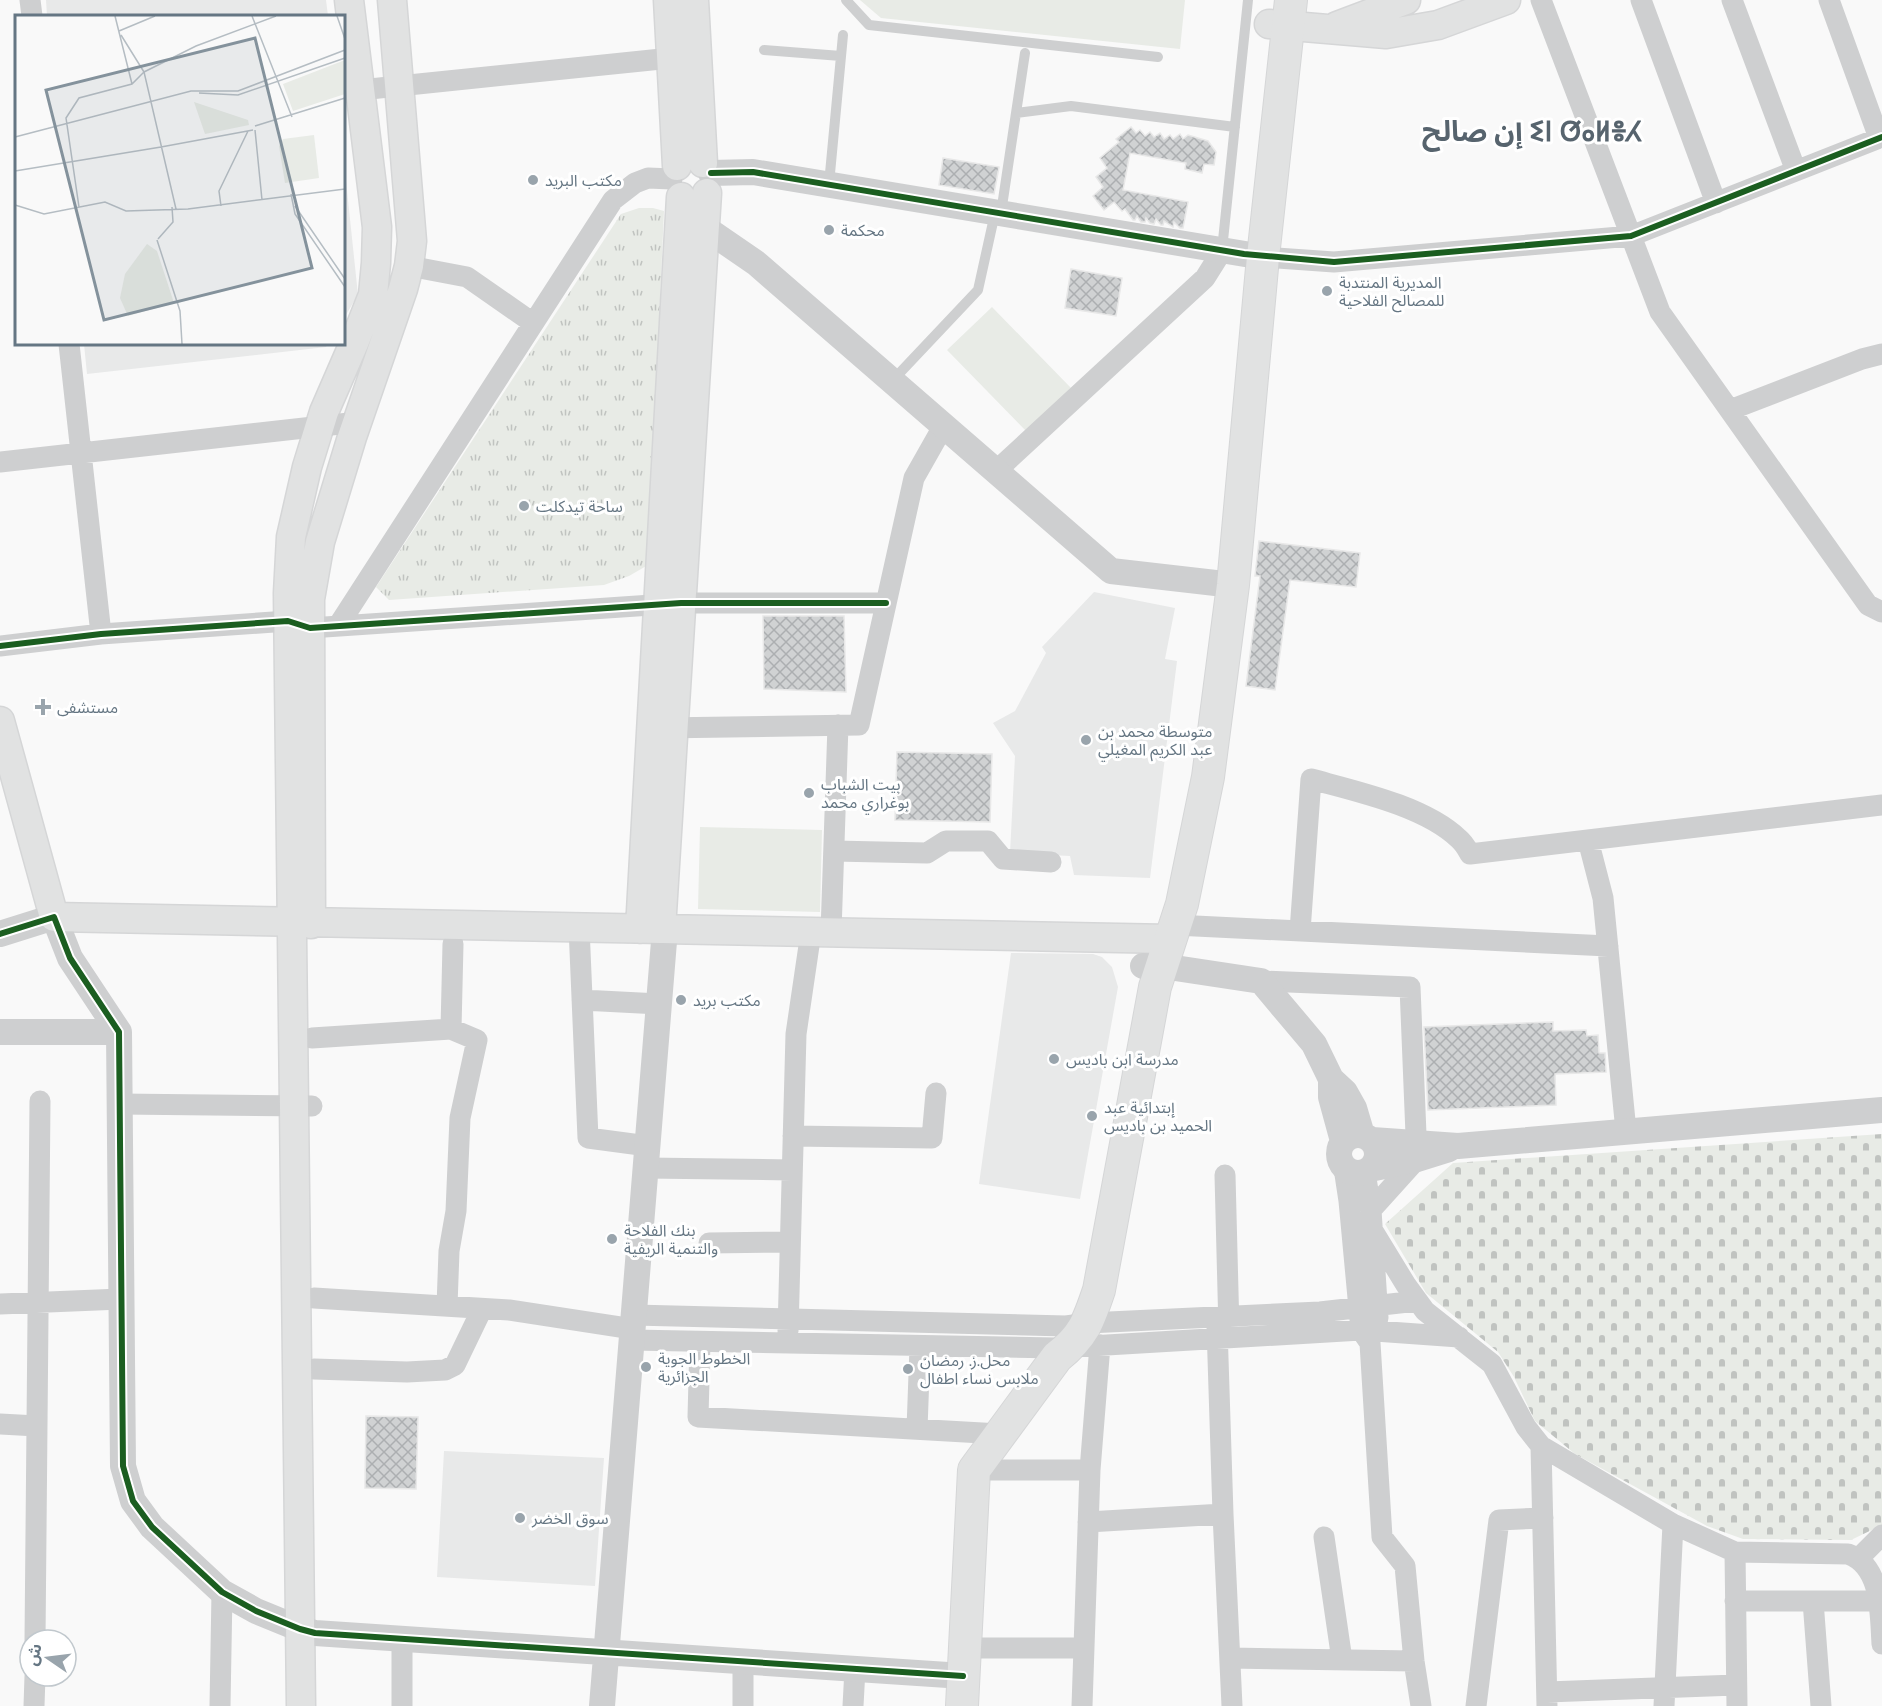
<svg xmlns="http://www.w3.org/2000/svg" width="1882" height="1706" font-family="'PT Sans','Noto Sans Arabic','Noto Sans Tifinagh',sans-serif">
<defs>
<pattern id="cemetery-stones" width="16" height="16" patternUnits="userSpaceOnUse" patternTransform="scale(1.5)"><rect width="16" height="16" fill="#e8ebe6"/><path d="M2 7V4a2 2 0 0 1 4 0v3zM10 15v-3a2 2 0 0 1 4 0v3z" fill="#c0c3c0"/></pattern>
<pattern id="park-tufts" width="24" height="20" patternUnits="userSpaceOnUse" patternTransform="scale(1.5)"><rect width="24" height="20" fill="#e8ebe6"/><path d="M3 7l-1-3M5 7V3M7 7l1-3M15 17l-1-3M17 17v-4M19 17l1-3" fill="none" stroke="#c0c3c0"/></pattern>
<pattern id="building-cross-hatch" width="8" height="8" patternUnits="userSpaceOnUse" patternTransform="scale(1.5)"><rect width="8" height="8" fill="#d0d2d3"/><path d="M0 0l8 8M0 8l8-8" fill="none" stroke="#acafb1"/></pattern>
</defs>
<rect width="100%" height="100%" fill="#f9f9f9"/>
<path fill="#e8e9e9" d="M46 0H326L328 16H47Z
M344 162 358 295 344 318Z
M84 344H328L326 347 87 374Z
M1094 592 1175 608 1165 659 1177 661 1150 878 1074 875 1070 856 1010 853 1015 756 993 723 1015 711 1046 653 1042 647Z
M1011 953 1093 954 1102 957 1112 967 1118 987 1080 1199 979 1184Z
M444 1451 604 1458 595 1586 437 1577Z"/>
<path fill="url(#cemetery-stones)" d="M1882 1134V1525L1851 1540 1743 1539 1707 1526 1575 1454 1535 1421 1514 1377 1498 1352 1426 1293 1385 1224 1453 1163Z"/>
<path fill="url(#park-tufts)" d="M639 208H653L664 211 648 565 629 576 604 585 389 600 376 587 621 214Z"/>
<path fill="#e8ebe6" d="M860 0H1185L1180 49 881 18Z
M992 307 1071 388 1027 432 947 350Z
M700 827 822 830 820 912 698 909Z"/>
<path fill="url(#building-cross-hatch)" stroke="#e8e8e8" stroke-width="1.5" d="M1131 127 1136 133 1140 130 1145 136 1150 132 1154 137 1160 133 1164 139 1170 135 1173 139 1180 134 1183 139 1188 135 1208 141 1216 152 1214 165 1204 164 1202 173 1185 169 1186 163 1130 153 1123 190 1188 202 1183 228H1180L1174 222 1173 227 1164 221 1163 225H1161L1156 219 1154 224 1150 223 1146 218 1145 222H1141L1137 216 1135 220H1133L1125 209 1122 211 1114 202 1104 210 1093 196 1103 187 1096 177 1107 168 1100 158 1119 142 1116 139Z
M943 158 999 167 994 194 939 185Z
M1071 269 1122 278 1116 316 1065 308Z
M1259 541 1360 553 1356 587 1290 580 1275 690 1246 686 1260 576H1255Z
M763 616H844L846 692 764 689Z
M897 752 992 754 990 822 895 820Z
M1553 1022V1031L1586 1030 1587 1036 1598 1035 1599 1053H1605L1606 1072 1555 1074 1556 1105 1428 1110 1424 1027Z
M366 1416 418 1417 416 1489 365 1488Z"/>
<g fill="none" stroke-linecap="round" stroke-linejoin="round">
<defs>
<path id="secondary" d="M668 0 677 166
M694 0 703 163
M1269 24 1386 34 1438 25 1506 0
M1337 26 1406 0
M0 721 54 917 1171 939
M311 924 310 599 320 542 352 437 403 289 409 266 412 241 392 0
M640 929 681 197
M661 929 707 193
M301 1706 288 593 291 537 307 467 324 412 354 343 373 295 376 263 377 227 349 0"/>
<path id="primary" d="M962 1706 974 1470 1057 1357C1084 1336 1089 1320 1099 1290L1155 987 1182 904 1208 777 1233 585 1263 257 1291 0"/>
</defs>
<use href="#secondary" stroke="#d5d6d7" stroke-width="31"/>
<use href="#primary" stroke="#d5d6d7" stroke-width="34"/>
<path stroke="#cecfd0" stroke-width="10" d="M846 0 869 25 1158 57
M764 50 841 56
M1016 113 1071 106 1235 127
M829 184 843 35
M1001 213 1025 53
M1222 250 1248 0
M893 380 978 290 995 213"/>
<path stroke="#cecfd0" stroke-width="21" d="M30 0 32 16
M1541 0 1660 312 1868 605 1882 612
M1641 0 1716 203
M1732 0 1796 171
M1829 0 1879 138
M360 90 671 58
M1263 257 1334 262 1631 236 1882 137
M409 266 467 277 533 323
M69 344 101 634
M1730 410 1862 359 1882 354
M0 462 358 422
M996 471 1205 278 1222 251
M338 626 613 200 635 183 648 178 672 179
M0 646 101 634 288 621 310 628 681 603H886
M661 728 859 725 914 478 944 425
M1588 840 1603 898 1626 1131
M834 851 927 853 946 841H988L1003 859 1051 862
M1175 925 1608 946
M579 927 588 1138 648 1146
M1300 931 1311 779C1355 791 1425 806 1459 839 1464 843 1467 849 1470 854L1882 805
M831 932 838 725
M1261 981 1410 987 1417 1159 1371 1210 1378 1318
M582 1000 659 1004
M451 1029 453 944
M312 1038 451 1029 477 1040 460 1118 456 1211 449 1251 447 1306
M120 1104 312 1106
M793 1136 932 1138 936 1093
M646 1168 792 1170
M1344 1168 1349 1201 1361 1330 1370 1343 1382 1537 1405 1566 1414 1661 1421 1706
M1365 1172 1371 1210
M1225 1175 1229 1330
M1373 1231 1406 1285 1425 1311 1492 1364 1526 1427 1541 1446 1673 1524 1735 1552 1848 1554C1882 1566 1880 1613 1882 1644
M709 1243 790 1242
M314 1298 509 1310 633 1329
M0 1304 121 1299
M634 1315 1066 1326 1088 1323 1320 1312 1417 1301
M1217 1327 1223 1514 1232 1706
M788 1331 796 1034 811 932
M632 1340 1056 1348 1361 1330 1459 1337
M700 1342 698 1417 1000 1434
M314 1369 407 1372 445 1370 455 1365 482 1309
M0 1424 37 1426
M917 1429 920 1347
M1541 1446 1547 1706
M974 1470H1090
M1088 1522 1223 1514
M1324 1537 1342 1660
M1735 1552 1737 1706
M1859 1558 1882 1535
M1735 1601H1882
M1813 1601 1821 1706
M35 1640 40 1101
M965 1648H1084
M1230 1658 1414 1661
M1547 1692 1736 1685
M34 1706 35 1676
M220 1706 222 1592
M402 1706V1639
M743 1706V1662
M853 1706 855 1669
M1082 1706 1090 1470 1100 1345
M1476 1706 1499 1520 1543 1518
M1664 1706 1673 1524"/>
<path stroke="#cecfd0" stroke-width="26" d="M711 173 753 172 1263 257
M705 228 756 263 1111 571 1233 585
M0 934 54 917 70 958 119 1032 123 1466 133 1501 152 1527 222 1592 256 1611 300 1629 315 1633 963 1676
M1143 966 1175 968 1261 981 1314 1044 1331 1079 1345 1092 1354 1108 1362 1135
M0 1032H119
M1331 1079V1097L1343 1141
M1339 1154a19 19 0 1 1 38 0a19 19 0 1 1-38 0Z
M1372 1140 1458 1146 1882 1110
M1370 1169 1417 1159 1449 1149
M602 1706 665 929"/>
<use href="#secondary" stroke="#e1e2e2" stroke-width="28"/>
<use href="#primary" stroke="#e1e2e2" stroke-width="32"/>
<defs>
<path id="cycleway" d="M711 173 753 172 1244 254 1334 262 1631 236 1882 137
M0 646 101 634 288 621 310 628 681 603H886
M0 934 54 917 70 958 119 1032 123 1466 133 1501 152 1527 222 1592 256 1611 300 1629 315 1633 963 1676"/>
</defs>
<use href="#cycleway" stroke="#fff" stroke-width="10"/>
<use href="#cycleway" stroke="#1b5e20" stroke-width="6"/>
</g>
<g fill="#99a4ac" stroke="#fff" stroke-width="2">
<circle cx="533" cy="180" r="6"/>
<circle cx="829" cy="230" r="6"/>
<circle cx="1327" cy="291" r="6"/>
<circle cx="524" cy="506" r="6"/>
<path d="M40 698h6v6h6v6h-6v6h-6v-6h-6v-6h6z"/>
<circle cx="1086" cy="740" r="6"/>
<circle cx="809" cy="793" r="6"/>
<circle cx="681" cy="1000" r="6"/>
<circle cx="1054" cy="1059" r="6"/>
<circle cx="1092" cy="1116" r="6"/>
<circle cx="612" cy="1239" r="6"/>
<circle cx="646" cy="1367" r="6"/>
<circle cx="908" cy="1369" r="6"/>
<circle cx="520" cy="1518" r="6"/>
</g>
<g text-anchor="middle" stroke-width="6" stroke-linejoin="round" paint-order="stroke">
<g font-size="16" fill="#657683" stroke="#fff" text-anchor="start">
<text x="545" y="186">مكتب البريد</text>
<text x="841" y="236">محكمة</text>
<text x="1339" y="288">المديرية المنتدبة<tspan x="1339" dy="18">للمصالح الفلاحية</tspan></text>
<text x="536" y="512">ساحة تيدكلت</text>
<text x="57" y="713">مستشفى</text>
<text x="1098" y="737">متوسطة محمد بن<tspan x="1098" dy="18">عبد الكريم المغيلي</tspan></text>
<text x="821" y="790">بيت الشباب<tspan x="821" dy="18">بوغراري محمد</tspan></text>
<text x="693" y="1006">مكتب بريد</text>
<text x="1066" y="1065">مدرسة ابن باديس</text>
<text x="1104" y="1113">إبتدائية عبد<tspan x="1104" dy="18">الحميد بن باديس</tspan></text>
<text x="624" y="1236">بنك الفلاحة<tspan x="624" dy="18">والتنمية الريفية</tspan></text>
<text x="658" y="1364">الخطوط الجوية<tspan x="658" dy="18">الجزائرية</tspan></text>
<text x="920" y="1366">محل.ز. رمضان<tspan x="920" dy="18">ملابس نساء اطفال</tspan></text>
<text x="532" y="1524">سوق الخضر</text>
</g>
<g font-size="28" font-weight="bold" fill="#57646e" stroke="#fff">
<text x="1532" y="141">إن صالح ⵉⵏ ⵚⴰⵍⴻⵃ</text>
</g>
</g>
<g transform="translate(15 15)">
<rect width="330" height="330" fill="#f9f9f9"/>
<path d="M132 229 142 236 159 288 113 301 105 283 110 259Z" fill="#e8ebe6"/>
<path d="M330 45V79L278 96 268 69ZM179 87 233 105 234 110 190 119Z" fill="#e8ebe6"/>
<path d="M299 120 304 163 270 168 264 131 268 124Z" fill="#e8ebe6"/>
<path fill="none" stroke="#b5bdc3" stroke-width="1.5" d="M100 1 117 69M237 1 277 102M322 1 330 24M104 16 140 1M184 78 223 80 330 43M240 111 330 83M240 115 247 185M0 122 176 76H223L330 35M146 132 238 115M0 156 146 132M276 179 280 199 330 272M0 190 29 199 90 187 111 196 173 194 330 174M206 191 204 176 233 116M280 191 330 264M64 192 51 103 64 83 117 69 129 57 106 20M161 194 129 57 181 31 261 1M143 224 158 207 157 192M142 225 165 296 167 329"/>
<path fill="#84929c" fill-opacity="0.15" stroke="#84929c" stroke-width="3" d="M240 23 297 253 89 305 31 75Z"/>
<rect width="330" height="330" fill="none" stroke="#657683" stroke-width="3"/>
</g>
<g transform="translate(48 1658) rotate(284)"><circle r="28" fill="#ffffff" stroke="#c1c8cd" stroke-width="1.5"/>
<path d="M0-4.5L10 22L0 15L-10 22Z" fill="#99a4ac"/>
<text y="-9" font-size="16" font-weight="bold" text-anchor="middle" fill="#657683">ش</text>
</g>
</svg>
